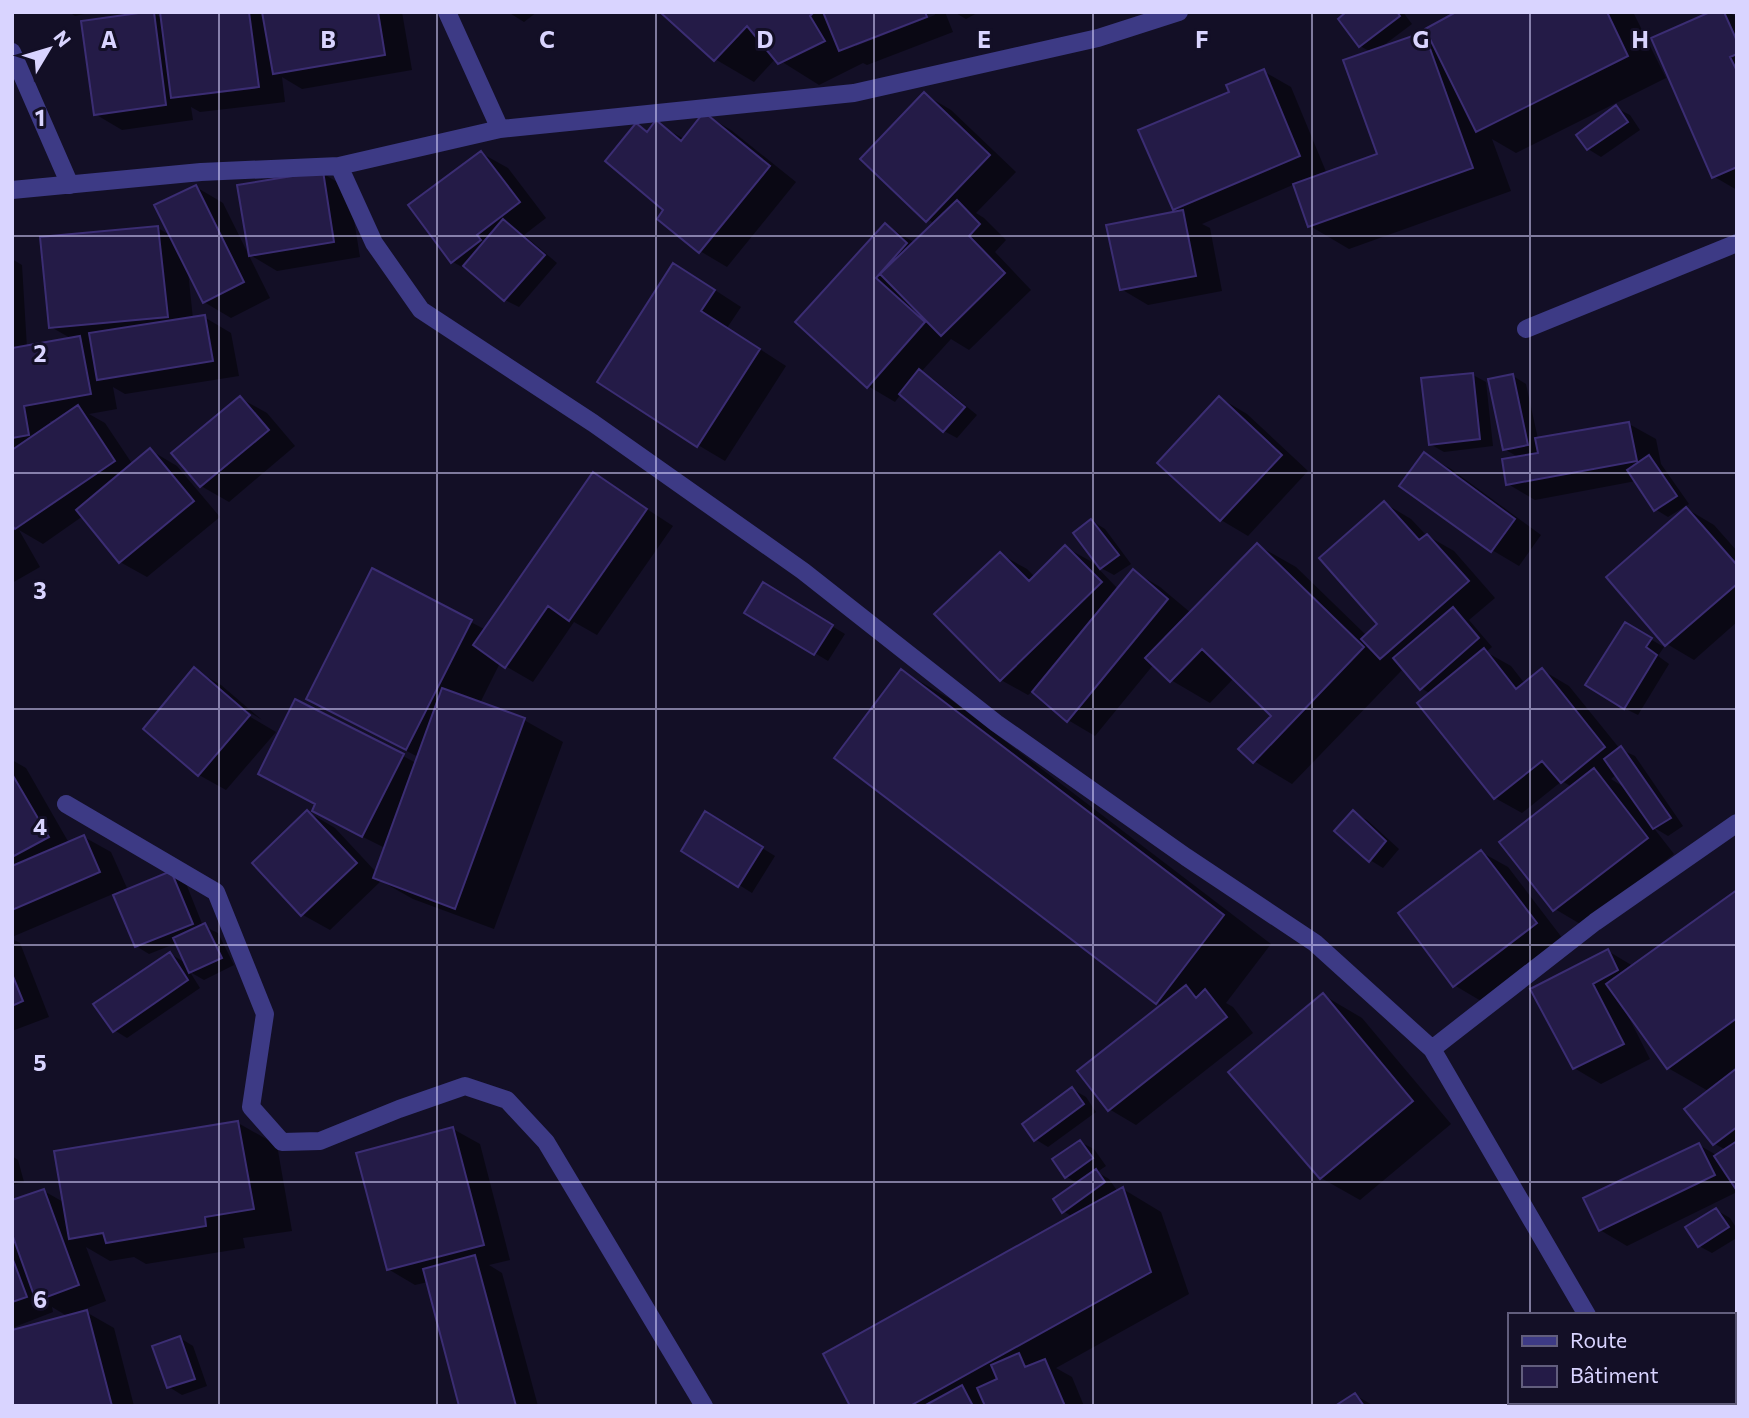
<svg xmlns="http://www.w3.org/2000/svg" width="1749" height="1418" font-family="Commissioner,sans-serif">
<rect width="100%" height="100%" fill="#130f26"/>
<path fill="#0007" fill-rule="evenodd" d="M69 12H94L75 16Z
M161 12H402L412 70 302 89 282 77 285 102 200 112 191 107 193 120 122 130 95 114 153 13 162 18Z
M508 12H537L524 22Z
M663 12H933L856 42V46L935 15 934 12H945L953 32 867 65 863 63 819 85 776 58 754 82 715 59Z
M954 12H979L966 19Z
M1349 12H1403L1412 24 1380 48 1423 34 1432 39 1458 12H1633L1666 78 1516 153 1492 139 1511 191 1349 249 1310 226 1295 184 1202 224 1210 228 1222 291 1148 305 1121 289 1181 213 1174 209 1232 93 1263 71 1291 87 1327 174 1380 155 1371 52 1360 46Z
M1714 12H1728L1737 17V190L1713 176Z
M924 94 951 110 1016 172 976 213 984 218 1006 240 995 252 1031 290 969 350 951 339 921 372 933 379 977 415 957 438 944 431 901 394 895 402 868 386 797 321 886 225 915 243 934 224 863 159Z
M1616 108 1630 115 1640 130 1601 157 1588 149Z
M704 114 731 130 796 182 727 267 700 251 659 218 666 210 636 125 649 132 656 123 684 139Z
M481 153 508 168 546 218 524 235 557 263 519 307 505 300 478 276 453 262Z
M322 173 349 189 360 257 277 271 250 255Z
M196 187 223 203 270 298 231 318 204 302 188 271 193 319 204 317 231 333 239 376 125 394 113 387 117 409 89 414 105 423 133 465 150 450 177 466 220 517 147 577 120 562 83 516 43 544 19 530 40 567 12 583V259L22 265 27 348 72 339 51 327 158 228 171 236ZM61 419 51 426 50 421Z
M701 281 741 307 727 328 786 366 725 461 698 445Z
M1473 375 1486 382 1493 446 1444 452 1430 444Z
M1513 376 1526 384 1538 439 1629 424 1656 439 1661 464 1689 504 1668 517 1655 509 1636 481 1535 500 1508 484 1520 458 1504 449Z
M240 398 267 413 295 446 229 502 201 486 173 453Z
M1220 398 1247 414 1308 471 1248 536 1221 520 1160 463Z
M1424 454 1451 469 1541 535 1519 566 1492 550Z
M593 474 673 526 597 635 574 622 533 682 500 663 480 703 524 720 563 742 494 929 413 899 381 881 330 930 303 915 254 863 308 812 335 828 376 872 385 848 341 826 403 756 416 763 418 757 308 698 373 571 486 630Z
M1384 503 1411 519 1426 535 1454 551 1495 598 1469 620 1492 647 1486 652 1511 666 1525 684 1542 670 1569 686 1620 749 1635 756 1683 826 1668 836 1653 827 1674 854 1582 925 1555 909 1572 787 1562 781 1522 813 1495 798 1431 694 1421 688 1402 670 1292 784 1254 761 1273 716 1234 678 1210 703 1171 680 1154 664 1095 736 1068 720 1033 691 1028 695 1001 680 1000 554 1027 569 1035 577 1065 547 1092 562 1118 589 1133 571 1160 587 1191 613 1257 545 1296 567 1367 636 1379 624ZM1617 774 1627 789 1611 779Z
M1687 509 1714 525 1737 551V622L1694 660 1667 644Z
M1092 521 1105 529 1131 564 1114 575 1101 568Z
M764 585 845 634 828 661 747 612Z
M1626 625 1664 647 1658 656 1669 664 1638 715 1624 708Z
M194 670 221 685 262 720 244 709 242 712 276 732 226 790 199 775 146 729Z
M902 671 950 699 1271 944 1226 1003 1233 1007 1253 1033 1136 1125 1109 1109 1162 1006 836 758Z
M12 760 26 768 69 843 84 837 111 852 127 888 12 937Z
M1353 813 1367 820 1399 849 1383 868 1370 860Z
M719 821 775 856 752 893 683 850Z
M1481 852 1508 867 1563 939 1481 1001 1454 985Z
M171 873 185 881 203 926 218 933 234 965 204 980 190 972 200 988 127 1038 114 1030 170 954 186 963 177 943 149 954 136 946Z
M1737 892V1192L1627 1246 1600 1230 1699 1145 1718 1156 1726 1150 1715 1144 1687 1110 1710 1092 1668 1068 1629 1013 1627 1014 1650 1059 1601 1084 1574 1068 1533 989 1608 951 1633 966Z
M12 939 20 943 49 1017 12 1031Z
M1323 995 1362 1018 1451 1124 1360 1200 1321 1178Z
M1072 1089 1086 1097 1096 1112 1048 1147 1035 1139Z
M238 1123 277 1145 292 1231 243 1238 245 1248 146 1264 134 1257 110 1261 86 1247 106 1301 67 1316 52 1307 53 1312 12 1328V1202L44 1191 65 1203Z
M453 1129 480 1144 510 1260 489 1265 502 1273 538 1406H461L428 1282 415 1285 388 1269Z
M1080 1142 1094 1149 1106 1166 1097 1172 1109 1179 1118 1192 1123 1189 1161 1212 1189 1294 1056 1368 1072 1377 1084 1406H852L1073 1217 1063 1211 1078 1184 1067 1177Z
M12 1156 18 1160 24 1182 12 1185Z
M1716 1210 1730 1218 1737 1229V1241L1735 1239 1712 1253 1699 1246Z
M86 1312 114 1328 134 1406H12Z
M180 1338 193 1346 207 1386 182 1395 169 1387Z
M1355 1395 1374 1406H1339Z"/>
<path fill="#241b47" stroke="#3b2d73" stroke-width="2" d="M146 12H154L166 105 94 115 81 21Z
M160 12H249L259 87 171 98Z
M262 12H378L385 55 273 74Z
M660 12H814L810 16 825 41 778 64 747 26 714 61Z
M823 12H925L927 17 839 51Z
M1346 12H1397L1400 16 1359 47 1338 19Z
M1456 12H1607L1628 56 1476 132 1425 29Z
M1710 12H1724L1737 41V54L1730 57 1737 71V167L1712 178 1651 38Z
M1424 32 1473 168 1308 227 1293 184 1377 154 1343 60Z
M1264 69 1300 156 1173 210 1138 130 1229 92 1226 85Z
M924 92 990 155 926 222 860 159Z
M1616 105 1628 122 1587 150 1576 135Z
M704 112 770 166 699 253 657 219 663 210 605 161 636 123 647 132 656 120 681 141Z
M481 151 520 202 477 235 481 240 451 263 408 205Z
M323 171 334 242 249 256 237 185Z
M196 185 244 282 203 303 154 205Z
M957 200 980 224 969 236 1005 273 941 336 880 274Z
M1183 210 1196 276 1120 290 1106 225Z
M503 219 545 255 504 301 463 266Z
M885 223 907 243 876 278 925 322 867 388 795 322Z
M158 226 168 317 49 328 40 237Z
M673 263 715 290 701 311 760 349 697 447 597 382Z
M205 315 213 361 97 380 89 333Z
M80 336 91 394 24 406 29 435 12 438V348Z
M919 369 965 407 943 432 899 394Z
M1473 373 1480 439 1429 445 1421 378Z
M1513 374 1528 445 1503 450 1488 379Z
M240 396 269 430 200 487 171 453Z
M1219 396 1282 455 1220 521 1157 463Z
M78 405 115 461 15 529 12 525V450Z
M1629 422 1637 461 1506 485 1502 459 1538 453 1535 438Z
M150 448 194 501 119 563 76 510Z
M1424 452 1515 519 1491 552 1399 486Z
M1649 455 1677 496 1654 511 1627 470Z
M593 472 647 509 569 621 548 606 505 668 473 645Z
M1384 501 1419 540 1427 534 1469 581 1380 659 1361 639 1377 624 1319 558Z
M1686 507 1737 565V584L1665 646 1606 577Z
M1091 519 1119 555 1100 569 1073 533Z
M1257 543 1364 647 1253 763 1238 749 1271 716 1202 649 1170 682 1145 658Z
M1065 545 1102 582 1000 681 934 614 1000 552 1029 581Z
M372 568 472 620 406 750 306 699Z
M1133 569 1168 599 1067 722 1032 692Z
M763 582 833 625 814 655 744 613Z
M1453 607 1479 638 1420 690 1393 658Z
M1625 622 1652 638 1646 647 1657 655 1624 709 1585 685Z
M1484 648 1516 689 1542 668 1605 747 1561 783 1542 761 1494 799 1417 703Z
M194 667 250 715 198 776 143 729Z
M901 669 1224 915 1156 1004 834 758Z
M442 688 525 718 455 909 373 878Z
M295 699 404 754 362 837 312 811 315 804 258 774Z
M1621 746 1671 818 1653 829 1604 759Z
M1594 768 1648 838 1553 911 1499 842Z
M12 774 49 837 12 857Z
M307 810 357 863 301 916 252 863Z
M1353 810 1386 841 1369 862 1334 831Z
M705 811 763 847 738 887 681 851Z
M84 835 100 872 12 910V866Z
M1481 850 1537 923 1453 987 1398 913Z
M171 871 193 924 135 947 113 895Z
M1737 890V1018L1667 1069 1606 984Z
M205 923 222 958 189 973 173 938Z
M1608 949 1618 970 1593 984 1624 1044 1573 1069 1530 989Z
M170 952 188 980 113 1032 93 1004Z
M12 974 23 1001 12 1006Z
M1186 985 1196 998 1205 989 1227 1017 1108 1111 1077 1071Z
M1323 993 1413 1101 1320 1179 1228 1072Z
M1737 1068V1127L1713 1145 1684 1109Z
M1072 1087 1084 1104 1034 1141 1022 1124Z
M238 1121 254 1209 205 1217 206 1226 106 1243 103 1233 69 1239 54 1151Z
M453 1127 484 1245 387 1270 356 1153Z
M1080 1140 1093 1158 1065 1178 1052 1159Z
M1737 1141V1191L1714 1156Z
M1699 1143 1715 1175 1599 1231 1583 1198Z
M1096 1169 1105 1182 1062 1213 1053 1199Z
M1123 1187 1151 1272 910 1406H850L823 1354Z
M44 1189 79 1285 36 1301 12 1234V1200Z
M1716 1208 1729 1227 1698 1247 1685 1227Z
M475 1255 516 1406H459L423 1269Z
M12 1257 27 1297 12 1302Z
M87 1310 112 1406H12V1330Z
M180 1336 195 1379 167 1388 152 1346Z
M1019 1353 1025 1367 1045 1359 1065 1406H985L977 1388 997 1379 991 1365Z
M1737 1354V1406H1730L1728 1402H1733V1357Z
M962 1385 973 1406H924Z
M1355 1393 1364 1406H1335Z"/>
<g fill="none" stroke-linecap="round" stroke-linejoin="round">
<path stroke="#3d3a85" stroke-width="18" d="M447 12 500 129
M12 52 70 185
M339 166 374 243 421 310 593 423 803 571 996 723 1186 857 1315 943 1432 1049 1587 1315
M12 190 201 172 339 166 500 129 854 93 1098 38 1179 12
M1526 329 1737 243
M66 804 216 892 265 1014 251 1107 282 1142 320 1141 399 1109 465 1086 507 1100 546 1142 704 1406
M1432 1049 1595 922 1737 823
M1636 1402 1638 1406"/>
</g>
<path fill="none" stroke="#d9d4ff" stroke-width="2" stroke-opacity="0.55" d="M219 12V1406M437 12V1406M656 12V1406M874 12V1406M1093 12V1406M1312 12V1406M1530 12V1315M12 236H1737M12 473H1737M12 709H1737M12 945H1737M12 1182H1737M1530 1402V1406"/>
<g font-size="23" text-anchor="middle" font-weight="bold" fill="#d9d4ff" stroke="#130f26" stroke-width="6" stroke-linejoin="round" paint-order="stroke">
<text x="109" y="48">A</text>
<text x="328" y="48">B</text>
<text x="547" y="48">C</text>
<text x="765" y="48">D</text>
<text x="984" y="48">E</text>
<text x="1202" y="48">F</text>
<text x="1421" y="48">G</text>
<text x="1640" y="48">H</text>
<text x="40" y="126">1</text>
<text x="40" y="362">2</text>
<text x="40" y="599">3</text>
<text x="40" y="835">4</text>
<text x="40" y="1071">5</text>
<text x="40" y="1308">6</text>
</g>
<rect width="1749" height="1418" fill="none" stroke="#d9d4ff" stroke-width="28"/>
<rect x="1508" y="1313" width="228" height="91" fill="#130f26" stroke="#625e7d" stroke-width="2"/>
<rect x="1522" y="1336" width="35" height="10" fill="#3d3a85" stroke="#625e7d" stroke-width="2"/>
<text x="1570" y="1348" font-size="21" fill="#d9d4ff">Route</text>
<rect x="1522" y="1366" width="35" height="21" fill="#241b47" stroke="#625e7d" stroke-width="2"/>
<text x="1570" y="1383" font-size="21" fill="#d9d4ff">Bâtiment</text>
<g transform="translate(49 49) rotate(52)" stroke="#130f26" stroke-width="5" paint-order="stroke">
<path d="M0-5L12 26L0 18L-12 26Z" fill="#d9d4ff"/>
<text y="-10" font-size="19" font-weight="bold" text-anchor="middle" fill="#d9d4ff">N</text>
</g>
</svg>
